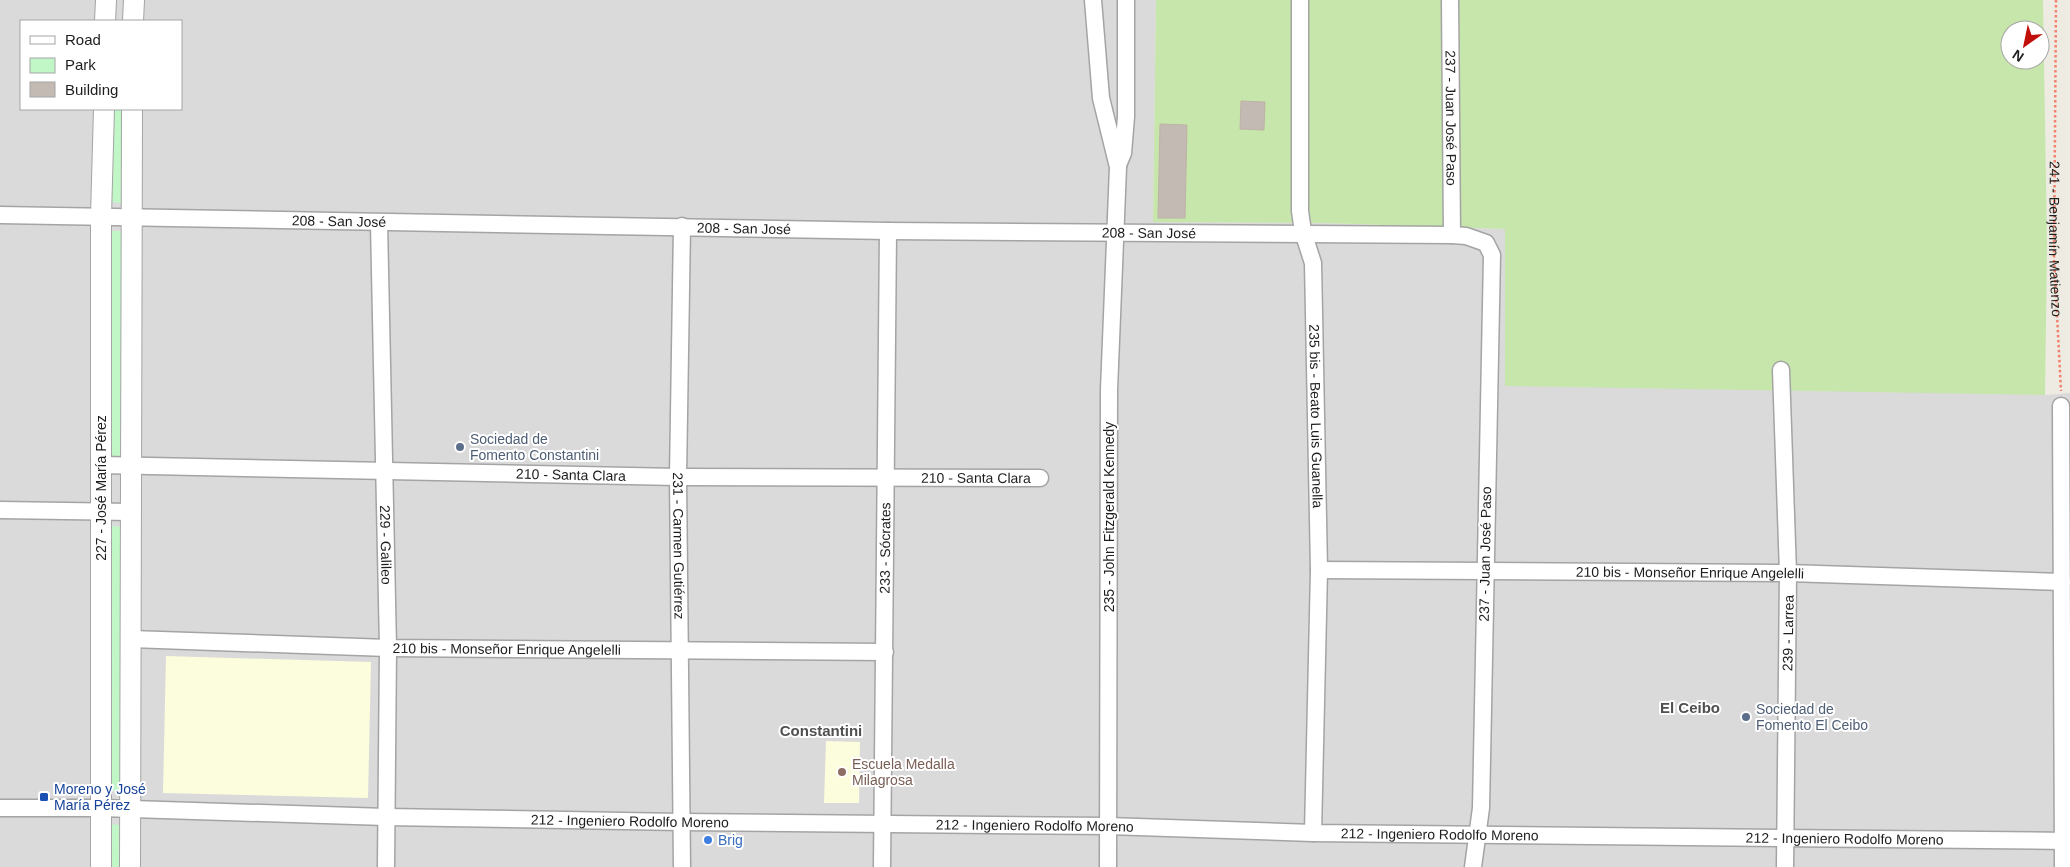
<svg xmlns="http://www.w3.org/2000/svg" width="2070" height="867" font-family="Helvetica,sans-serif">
<rect width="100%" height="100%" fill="#eeebe3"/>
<path fill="#dbdada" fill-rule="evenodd" d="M0 0H1156L1153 222 1323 223 1506 229 2045 395 2070 393V867H0ZM21 21H181V109H21Z"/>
<path fill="#fcfddc" d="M166 656 371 662 368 798 163 793Z
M826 741 860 742 859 803H824Z"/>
<path fill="#c6e6ab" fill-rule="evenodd" d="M1156 0H2043L2047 246 2045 395 1505 386V229L1323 223 1153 222ZM2010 30H2040V60H2010Z"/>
<path fill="#c1f7c7" d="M111 109H125L123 203 109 202Z
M108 231H124L122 457H108Z
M111 526 125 527 123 791H107Z
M107 824 122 825V867H107Z"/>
<path fill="#c2bab3" stroke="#bfb2a6" d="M1241 101 1265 102 1264 130 1240 129Z
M1160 124 1187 125 1185 218H1158Z"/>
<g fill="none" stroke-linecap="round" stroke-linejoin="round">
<defs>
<g id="minor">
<path d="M1093 0 1101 98 1118 167 1109 390 1108 867"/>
<path id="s2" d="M1300 0V211L1303 232 1313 263 1319 570 1313 833"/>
<path id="s3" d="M1450 0 1452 235"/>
<path d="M1118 165 1123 153 1126 117V0"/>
<path id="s4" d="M0 215 888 231 1452 235 1466 236 1486 243 1492 255 1481 808 1473 867"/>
<path id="s5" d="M379 223 388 648 386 867"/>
<path id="s6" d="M682 226 678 477 682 867"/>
<path d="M1781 370 1788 573 1785 867"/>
<path d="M2061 406 2063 867"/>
<path id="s7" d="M102 465 678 477 1040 478"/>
<path d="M0 510 131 512"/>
<path id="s8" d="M1319 570 1788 573 2062 582"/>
<path id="s9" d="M131 639 388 648 885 652"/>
<path id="s10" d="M0 808H101L386 817 681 822 1108 826 1313 833 2070 841"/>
<path id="s11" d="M882 867 888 231"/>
</g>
<path id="tertiary" d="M105 21 106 0
M133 21 134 0
M101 867V216L104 109
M130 867 132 109"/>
</defs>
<use href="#minor" stroke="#a4a4a4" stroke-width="19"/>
<use href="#tertiary" stroke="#a4a4a4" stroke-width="22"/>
<path stroke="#f3816e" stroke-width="2.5" stroke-dasharray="2.5 2.5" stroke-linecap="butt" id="s1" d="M2056 0 2054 258 2061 391"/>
<use href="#minor" stroke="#fff" stroke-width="16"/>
<use href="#tertiary" stroke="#fff" stroke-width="20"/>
</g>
<g fill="#5c6f8a" stroke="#fff" stroke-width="2">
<circle cx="460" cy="447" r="5"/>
<circle cx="1746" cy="717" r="5"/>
</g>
<circle fill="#8d6e63" stroke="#fff" stroke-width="2" cx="842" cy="772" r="5"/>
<rect fill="#1a4fb4" stroke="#fff" stroke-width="2" x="39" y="792" width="10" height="10" rx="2.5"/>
<circle fill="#3f7fe0" stroke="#fff" stroke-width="2" cx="708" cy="840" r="5"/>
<g text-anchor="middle" stroke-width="4" stroke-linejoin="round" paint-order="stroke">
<g font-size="14" fill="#1d1d1d" stroke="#fff">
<text dy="5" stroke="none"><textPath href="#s3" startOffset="118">237 - Juan José Paso</textPath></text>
<text dy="5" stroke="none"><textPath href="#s4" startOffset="339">208 - San José</textPath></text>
<text dy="5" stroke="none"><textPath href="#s4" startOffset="744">208 - San José</textPath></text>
<text dy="5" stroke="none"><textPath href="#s4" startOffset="1149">208 - San José</textPath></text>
<text dy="5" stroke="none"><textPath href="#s1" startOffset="239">241 - Benjamín Matienzo</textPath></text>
<text dy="5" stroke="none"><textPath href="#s2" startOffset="418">235 bis - Beato Luis Guanella</textPath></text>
<text dy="5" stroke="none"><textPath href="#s7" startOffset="469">210 - Santa Clara</textPath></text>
<text dy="5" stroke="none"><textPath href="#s7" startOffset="874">210 - Santa Clara</textPath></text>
<text transform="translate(101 488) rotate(-90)" y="5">227 - José María Pérez</text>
<text transform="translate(1109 517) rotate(-90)" y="5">235 - John Fitzgerald Kennedy</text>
<text dy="5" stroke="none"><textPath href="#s5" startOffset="322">229 - Galileo</textPath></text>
<text dy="5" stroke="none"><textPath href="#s6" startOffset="320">231 - Carmen Gutiérrez</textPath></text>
<text dy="5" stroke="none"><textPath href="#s11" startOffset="319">233 - Sócrates</textPath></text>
<text transform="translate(1485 554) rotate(-89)" y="5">237 - Juan José Paso</text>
<text dy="5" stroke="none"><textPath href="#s8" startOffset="371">210 bis - Monseñor Enrique Angelelli</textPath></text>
<text transform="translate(1788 633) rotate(-89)" y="5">239 - Larrea</text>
<text dy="5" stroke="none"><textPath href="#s9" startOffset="376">210 bis - Monseñor Enrique Angelelli</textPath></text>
<text dy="5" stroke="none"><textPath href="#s10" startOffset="630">212 - Ingeniero Rodolfo Moreno</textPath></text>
<text dy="5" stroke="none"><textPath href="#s10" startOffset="1035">212 - Ingeniero Rodolfo Moreno</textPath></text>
<text dy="5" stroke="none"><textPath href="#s10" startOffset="1440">212 - Ingeniero Rodolfo Moreno</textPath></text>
<text dy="5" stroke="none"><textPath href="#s10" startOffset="1845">212 - Ingeniero Rodolfo Moreno</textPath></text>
</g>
<g font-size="14" fill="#4e5e75" stroke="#fff" text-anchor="start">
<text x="470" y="444">Sociedad de<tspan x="470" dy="16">Fomento Constantini</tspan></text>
<text x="1756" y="714">Sociedad de<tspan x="1756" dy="16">Fomento El Ceibo</tspan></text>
</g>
<g font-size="14" fill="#785e54" stroke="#fff" text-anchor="start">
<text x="852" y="769">Escuela Medalla<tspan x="852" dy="16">Milagrosa</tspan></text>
</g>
<g font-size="14" fill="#164399" stroke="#fff" text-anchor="start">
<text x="54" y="794">Moreno y José<tspan x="54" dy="16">María Pérez</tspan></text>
</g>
<g font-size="14" fill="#366cbe" stroke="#fff" text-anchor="start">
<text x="718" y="845">Brig</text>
</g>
<g font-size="15" font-weight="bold" fill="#505050" stroke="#fff">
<text x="1690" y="713">El Ceibo</text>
<text x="821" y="736">Constantini</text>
</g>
</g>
<rect x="20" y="20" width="162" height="90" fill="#ffffff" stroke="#a5a5a5"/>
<rect x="30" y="36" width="25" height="8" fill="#ffffff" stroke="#a5a5a5"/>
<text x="65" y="45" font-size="15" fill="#1d1d1d">Road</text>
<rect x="30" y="58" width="25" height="15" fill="#c1f7c7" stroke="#a5a5a5"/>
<text x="65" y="70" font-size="15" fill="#1d1d1d">Park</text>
<rect x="30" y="82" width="25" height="15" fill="#c2bab3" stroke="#a5a5a5"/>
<text x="65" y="95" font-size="15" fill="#1d1d1d">Building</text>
<g transform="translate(2025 45) rotate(213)"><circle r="24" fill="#ffffff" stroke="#a5a5a5"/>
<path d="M0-4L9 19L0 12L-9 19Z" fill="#c10f09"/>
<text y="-8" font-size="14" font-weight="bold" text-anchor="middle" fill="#1d1d1d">N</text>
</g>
</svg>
